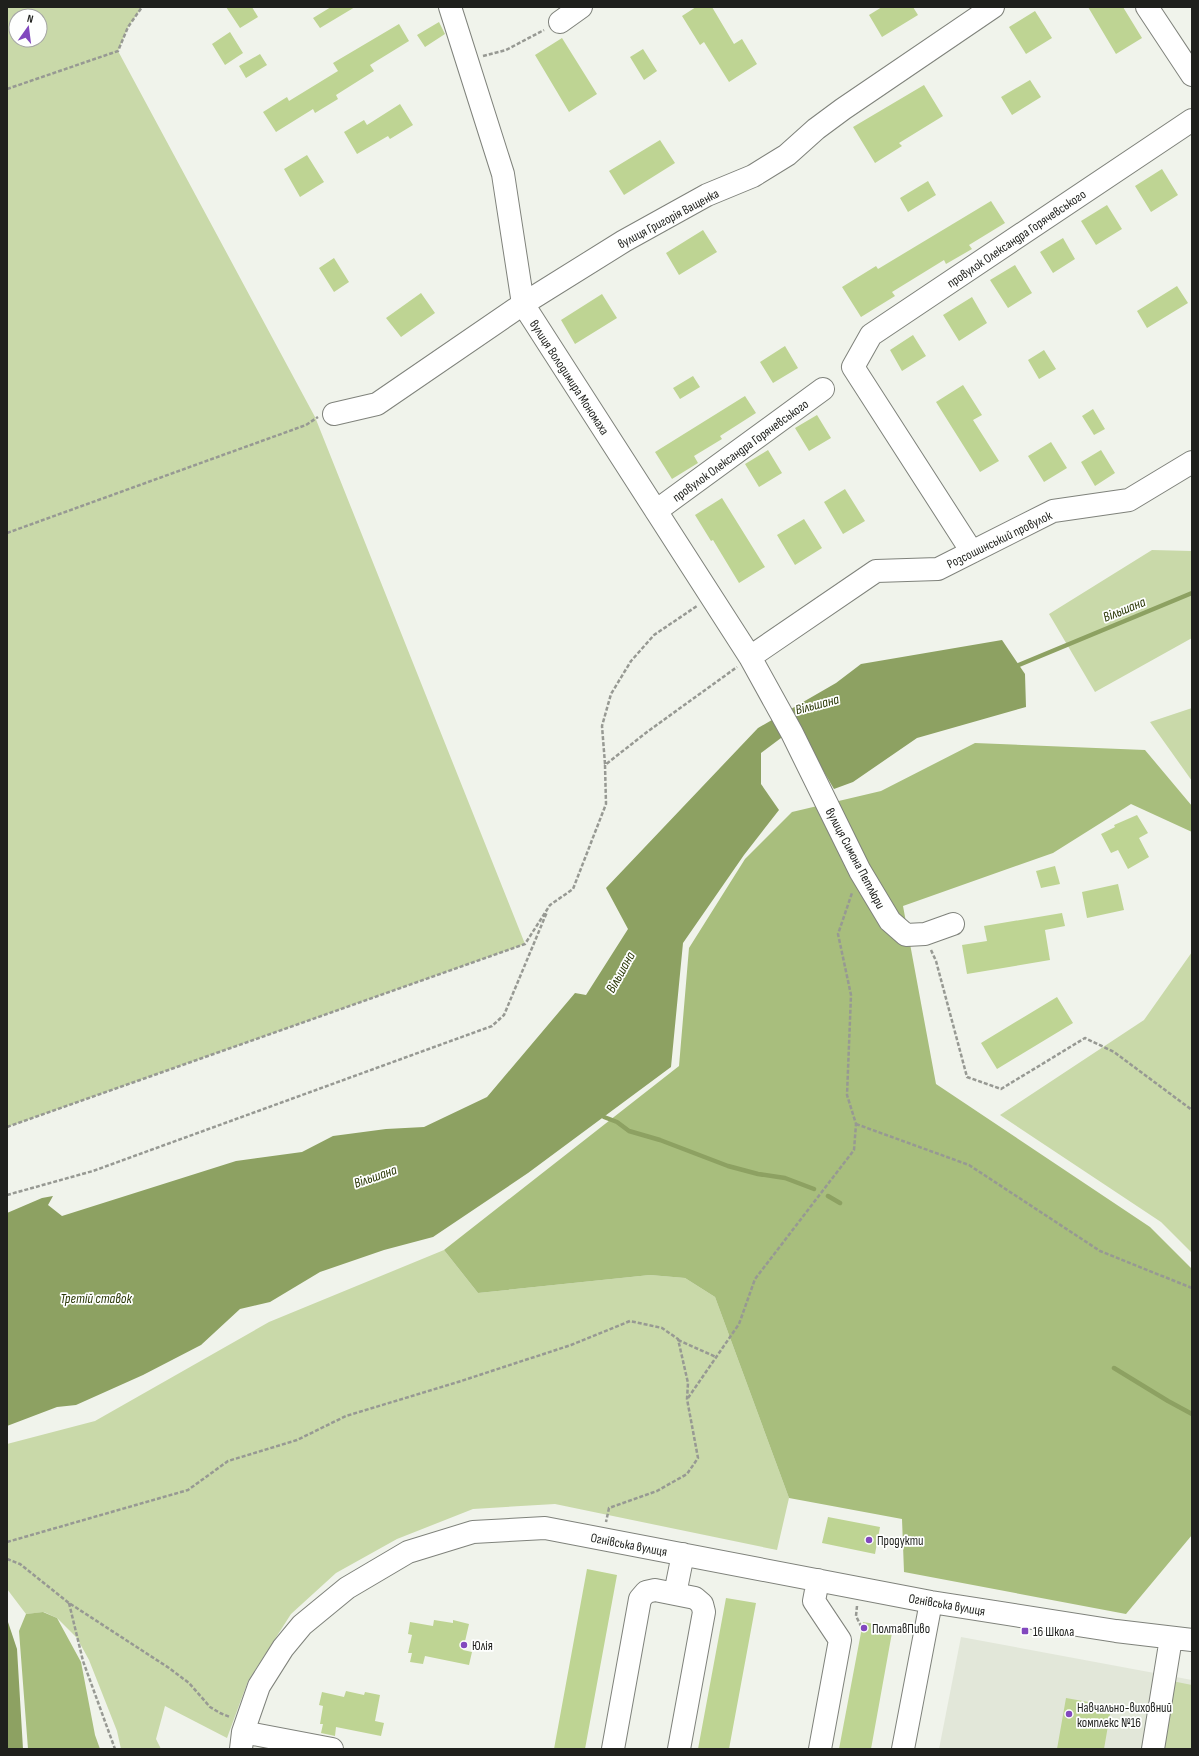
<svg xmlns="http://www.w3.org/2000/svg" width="1199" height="1756" font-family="'Sofia Sans Condensed',sans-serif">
<rect width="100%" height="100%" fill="#f0f3eb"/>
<path fill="#e2e7d9" d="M961 1637 1192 1680V1749H939Z"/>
<path fill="#c9d9a9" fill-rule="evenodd" d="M7 7H142L128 27 118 51 315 417 525 944 7 1127ZM16 16H40V40H16Z
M1152 550 1192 551V638L1095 692 1049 614Z
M1192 708V781L1150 722Z
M1192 952V1253L1161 1222 1000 1115 1144 1020Z
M444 1250 478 1293 650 1275 685 1278 715 1297 789 1498 777 1550 555 1504 473 1509 397 1539 336 1573 291 1614 248 1681 227 1738 165 1706 156 1739 161 1749H121L117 1731 89 1660 77 1638 57 1618 44 1612 26 1614 7 1589V1444L95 1421 269 1322Z
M1172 1681 1192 1685V1749H1160Z"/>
<path fill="#a8be7d" d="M975 743 1145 750 1192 806V832L1131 804 1053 853 903 906 936 1084 1150 1227 1192 1269V1535L1126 1614 904 1572 902 1519 789 1498 715 1297 685 1278 650 1275 478 1293 444 1250 679 1066 689 948 745 859 792 812 881 791Z
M43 1612 57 1618 81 1662 95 1735 100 1749H28L19 1631 26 1614Z"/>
<path fill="#8da162" d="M1002 640 1025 674 1026 707 917 738 853 782 834 789 797 726 761 753V784L779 810 744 855 683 943 671 1067 528 1173 433 1237 384 1250 320 1272 270 1302 240 1309 201 1345 143 1375 76 1405 57 1407 7 1426V1213L42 1198 53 1196 48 1205 62 1216 236 1161 302 1152 333 1136 386 1129 424 1127 487 1097 575 993 586 995 628 929 606 888 758 728 836 683 861 664Z
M7 1619 17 1649 23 1749H7Z"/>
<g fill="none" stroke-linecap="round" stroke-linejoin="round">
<path stroke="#8da162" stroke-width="4.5" d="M1014 667 1192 593
M604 1117 617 1122 629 1131 660 1140 728 1166 758 1174 785 1178 814 1189
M828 1196 840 1203
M1114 1368 1168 1401 1192 1414"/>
</g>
<path fill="#bed493" d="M226 7H252L258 17 240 28Z
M331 7H355L320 28 313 18Z
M696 7H712L734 44 742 39 757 64 729 82 704 42 700 45 682 16Z
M882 7H913L918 15 882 37 869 15Z
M1088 7H1123L1142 38 1116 54Z
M1035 11 1052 38 1026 54 1009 27Z
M439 22 445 34 425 47 417 35Z
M399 24 409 41 370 65 374 71 336 95 338 99 315 113 313 109 276 132 263 112 287 97 289 101 338 71 333 63Z
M230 32 243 53 225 65 212 44Z
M562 38 597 94 569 112 535 55Z
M643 49 657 71 644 80 630 57Z
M260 54 267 65 246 78 239 66Z
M1030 80 1041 97 1012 115 1001 97Z
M924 85 943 116 899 143 902 146 875 163 853 127Z
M400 104 413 125 390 139 388 136 357 154 344 132 364 120 367 125Z
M660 140 675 163 624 195 609 171Z
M307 155 324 182 300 197 284 169Z
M1162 169 1178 195 1151 212 1135 186Z
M928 181 936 195 908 212 900 198Z
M991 201 1005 223 969 245 972 249 946 264 944 260 892 292 895 296 861 317 842 287 876 266 878 269Z
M1107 205 1122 229 1096 245 1081 221Z
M703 230 717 252 679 275 666 253Z
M1063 238 1075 259 1053 273 1040 252Z
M334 258 349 282 334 292 319 268Z
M1015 265 1032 293 1008 308 990 280Z
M1177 286 1188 303 1147 328 1137 311Z
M421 293 435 313 401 337 386 318Z
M602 294 617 318 575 344 561 320Z
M972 297 987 323 959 341 943 315Z
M913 335 926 356 902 371 890 350Z
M785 346 798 368 773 383 760 362Z
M1044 350 1056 369 1039 379 1028 360Z
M693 376 700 387 680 399 673 388Z
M963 385 982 415 973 420 999 461 980 472 936 402Z
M745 396 756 413 720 436 722 439 694 456 698 463 672 479 655 452Z
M1093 409 1105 429 1094 435 1082 416Z
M817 415 831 438 809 451 795 428Z
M1051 442 1067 468 1044 482 1028 456Z
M768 450 782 473 759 487 745 464Z
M1101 450 1115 473 1095 486 1081 462Z
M845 489 865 521 843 534 824 502Z
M722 498 765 567 739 583 713 540 711 541 695 515Z
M804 519 822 548 795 565 777 535Z
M1137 815 1148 833 1139 838 1149 857 1128 869 1118 850 1111 853 1101 834 1115 827 1114 825Z
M1055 866 1060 884 1041 888 1036 871Z
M1118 884 1124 910 1087 918 1082 892Z
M1062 913 1065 926 1045 930 1050 960 967 974 962 945 987 941 984 926Z
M1057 997 1073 1023 997 1069 981 1043Z
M828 1517 880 1527 875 1554 822 1543Z
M587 1569 617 1575 585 1749H554Z
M726 1598 756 1603 729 1749H698Z
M434 1620 453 1623V1620L469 1624 463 1650 472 1652 469 1665 425 1656 423 1664 410 1662 412 1653H408L412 1635 408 1634 410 1622 433 1626Z
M863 1622 893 1627 871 1749H839Z
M346 1691 364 1695 365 1692 380 1695 375 1721 384 1723 381 1736 336 1727 335 1736 321 1733 323 1724H320L323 1706 319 1705 322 1692 344 1697Z
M1066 1698 1094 1703 1093 1711 1110 1714 1104 1749H1057Z"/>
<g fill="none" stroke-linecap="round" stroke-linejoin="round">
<defs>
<path id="minor" d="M450 7 503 174 523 304 750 657 792 733 860 871 890 921 906 935 925 934 953 924
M1147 7 1192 75
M560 22 581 7
M334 414 377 404 523 304 624 241 707 195 753 176 787 155 816 129 843 109 993 7
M656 511 823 389
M972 552 853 367 871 335 1192 120
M750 657 876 571 938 569 1053 511 1129 500 1192 462
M818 1580 814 1601 840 1640 820 1749
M675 1594 683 1554
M243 1732 332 1749
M241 1749 243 1732 259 1686 283 1648 302 1625 347 1588 408 1552 473 1532 545 1528 931 1602 1116 1631 1192 1640
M613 1749 640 1599 646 1592 655 1590 695 1598 702 1604 704 1612 679 1749
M903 1749 931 1602
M1153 1749 1171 1638"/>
</defs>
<use href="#minor" stroke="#7f827b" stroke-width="24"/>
<path stroke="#979993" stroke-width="2.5" stroke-dasharray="4 2" stroke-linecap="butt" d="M483 56 506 50 544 30
M7 89 118 51 128 27 142 7
M7 533 306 425 318 417
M605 764 602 726 611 694 631 661 654 635 697 606
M931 950 936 961 967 1077 1001 1089 1085 1038 1114 1052 1192 1110
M856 1124 969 1165 1100 1251 1192 1288
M7 1127 525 944 550 905 573 889 606 804 605 765 647 732 737 667
M7 1195 93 1171 492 1026 504 1015 547 912
M678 1340 716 1357
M688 1398 739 1324 755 1279 854 1150 856 1124 847 1095 851 995 838 934 852 893
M7 1542 188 1490 228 1461 297 1440 346 1416 458 1382 571 1345 630 1321 662 1328 678 1339 688 1383 687 1399 698 1458 687 1474 657 1491 609 1508 606 1522
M7 1559 20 1564 69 1603 169 1668 189 1683 210 1707 220 1713 230 1717
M69 1603 83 1661 115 1749
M857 1606 856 1616 862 1628"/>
<use href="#minor" stroke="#fff" stroke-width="22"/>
</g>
<g fill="#8248be" stroke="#fefffe" stroke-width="1.5">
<circle cx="869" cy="1540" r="4"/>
<circle cx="864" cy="1628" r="4"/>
<rect x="1021" y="1627" width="8" height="8" rx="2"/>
<circle cx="464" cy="1645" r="4"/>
<circle cx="1069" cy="1714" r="4"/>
</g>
<g text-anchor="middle" stroke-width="3.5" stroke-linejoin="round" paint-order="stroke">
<g font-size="13" fill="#1f201d" stroke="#fefffe">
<text transform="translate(668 218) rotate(-28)" y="5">вулиця Григорія Ващенка</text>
<text transform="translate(1016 238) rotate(-34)" y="5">провулок Олександра Горячевського</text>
<text transform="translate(570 377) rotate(57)" y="5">вулиця Володимира Мономаха</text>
<text transform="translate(740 450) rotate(-36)" y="5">провулок Олександра Горячевського</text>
<text transform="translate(999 539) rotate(-26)" y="5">Розсошинський провулок</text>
<text transform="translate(856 858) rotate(62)" y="5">вулиця Симона Петлюри</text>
<text transform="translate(629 1544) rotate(11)" y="5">Огнівська вулиця</text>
<text transform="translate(947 1604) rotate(10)" y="5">Огнівська вулиця</text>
</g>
<g font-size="13" fill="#1f201d" stroke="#fefffe" text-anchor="start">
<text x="877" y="1545">Продукти</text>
<text x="872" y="1633">ПолтавПиво</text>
<text x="1033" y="1636">16 Школа</text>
<text x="472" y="1650">Юлія</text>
<text x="1077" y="1712">Навчально-виховний<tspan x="1077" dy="15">комплекс №16</tspan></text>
</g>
<g font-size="14" font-style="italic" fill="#2c3908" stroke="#fefffe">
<text transform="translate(1124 609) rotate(-22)" y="5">Вільшана</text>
<text transform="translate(817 704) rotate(-15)" y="5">Вільшана</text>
<text transform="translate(620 972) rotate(-61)" y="5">Вільшана</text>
<text transform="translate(375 1176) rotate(-19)" y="5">Вільшана</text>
<text x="96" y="1303">Третій ставок</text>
</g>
</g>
<rect width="1199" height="1756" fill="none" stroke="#1f201d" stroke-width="16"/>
<g transform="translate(28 28) rotate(14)"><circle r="19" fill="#fefffe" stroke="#a5a6a4"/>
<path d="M0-3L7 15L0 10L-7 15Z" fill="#8248be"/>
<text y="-6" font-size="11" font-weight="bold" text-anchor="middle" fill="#1f201d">N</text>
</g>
</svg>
